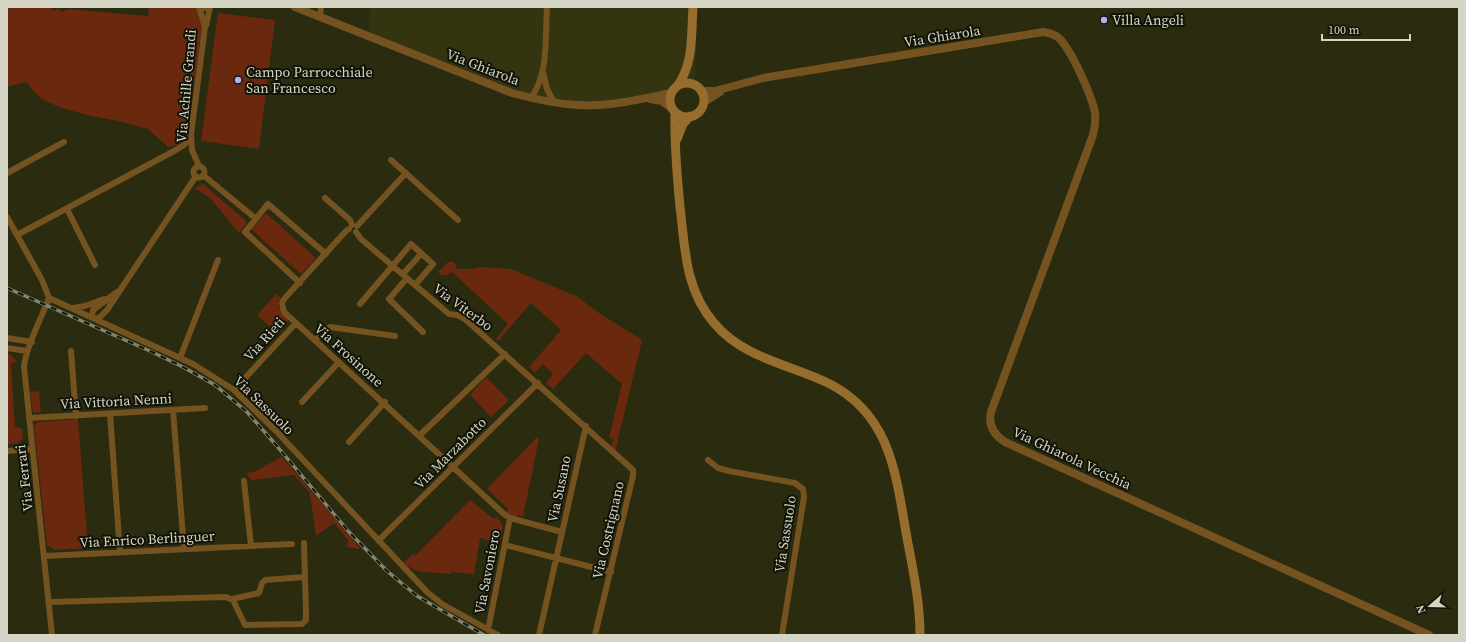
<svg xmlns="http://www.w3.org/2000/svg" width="1466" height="642" font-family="'Source Serif 4',serif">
<rect width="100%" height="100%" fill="#2a2b0f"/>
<path fill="#343410" d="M370 7H698L695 77 689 86 602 104 541 100 372 34 369 28Z"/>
<path fill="#6a290f" d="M7 7H50L54 11 58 8 62 12 69 9 148 16 149 7H195L199 11 203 19 187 135 177 145 168 147 148 129 123 122 87 115 59 107 40 98 26 82 7 87Z
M218 13 275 20 259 149 201 141Z
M203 184 245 220 247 222 240 232H238L211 199 195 188Z
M266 213 316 258 301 274 251 229Z
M448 262H454L457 269H473L481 267 511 269 576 296 602 315 642 340 615 452 610 448 613 440 609 437 622 384 586 353 553 389 546 383 553 374 543 364 535 373 529 367 561 330 531 303 498 341 496 339 508 324 452 272 447 275H441L438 272Z
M276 294 281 298 279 301V307L288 318V323L278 334 257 315Z
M7 353 10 354 17 362 11 363 15 427 22 428 23 439 17 444H8L7 441Z
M486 377 509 400 491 417 470 395Z
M39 391 41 412 33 413 30 392Z
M78 419 88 548 55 550 47 545 34 426 37 422Z
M537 437 539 439 523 517 518 515 516 519 505 513 508 509 487 489Z
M282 457 361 549 347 547 348 540 334 523 316 536 310 493 294 475 251 480 246 473 254 472Z
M470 500 494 519 497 517 503 525 500 543 480 538 474 574 451 572V574C435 572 416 575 404 563L413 554 415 556Z"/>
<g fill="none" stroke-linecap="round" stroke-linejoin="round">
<path stroke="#745320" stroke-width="6" d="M320 16 321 7
M206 26 210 7
M543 72 547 89 554 102
M531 98C549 73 545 37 547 7
M391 160 458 220
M199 166 192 150 191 134 205 27 199 7
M193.5 172a5.5 5.5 0 1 1 11 0a5.5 5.5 0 1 1-11 0Z
M7 173 64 142
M203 175 255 218
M325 198 350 220 352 225
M67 209 95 265
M7 217 42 280 49 298 193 364 234 390 277 432 427 592 442 604 498 635
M357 226 406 173
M349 229 346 231 284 299 282 303 284 312 504 514 510 518 562 532
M356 232 361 239 449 314 457 315 465 319 633 470V476L595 635
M17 235 176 150 185 144 191 134
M403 274 421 254
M407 278 389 299 423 332
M300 283 245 232 268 204 326 254
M49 298C41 319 26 347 24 367L52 635
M360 304 411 244 433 264 415 285
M73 308 85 306 104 299
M95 319 99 318 107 310 196 176
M95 319 92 316 93 310 117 292
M7 338 32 342
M315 340 330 327 395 336
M7 348 27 351
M71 351 76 416
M180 358 218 260
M234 390 296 323
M302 402 339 362
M173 410 184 549
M110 414 120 552
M29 418 205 408
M420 435 505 354
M349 442 385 402
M7 451 32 449
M708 460 718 468 729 471 795 483 803 489 804 497 782 635
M244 481 251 546
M379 540 538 383
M505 545 611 572
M45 556 292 544
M232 599 259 593 262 583 265 580 305 577
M49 602 226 597 233 600 245 625 302 624 306 620V612L304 543
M488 630 510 518
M539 635 586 426"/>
<path stroke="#745320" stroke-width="8" d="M201 7H209
M295 7 512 93C534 99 556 104 579 105 609 107 641 99 671 93
M701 91H715L763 78 1043 32C1050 33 1055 34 1060 39 1072 52 1092 96 1095 113 1096 121 1095 127 1093 135L991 412C988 425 994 435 1005 442L1429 635
M650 99 662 101 671 108
M704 102 720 92"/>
<path stroke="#966d2c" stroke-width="9" d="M670 100a17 17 0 1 1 34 0a17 17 0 1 1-34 0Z
M678 85C694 62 691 34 693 7
M675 112C674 144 677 175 680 207 685 247 685 290 714 323 744 359 790 364 830 384 892 416 896 477 907 538 913 570 920 602 920 635
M677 139 683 124 690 116"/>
<defs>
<path id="rail" d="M7 288 150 351 183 367 215 385 247 412 276 445 349 532 387 571 417 596 484 635"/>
</defs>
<use href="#rail" stroke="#83846e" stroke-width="3.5"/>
<use href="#rail" stroke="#121307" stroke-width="2" stroke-dasharray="6" stroke-linecap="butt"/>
</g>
<g fill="#aeaefb" stroke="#121307" stroke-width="1.5">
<circle cx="1104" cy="20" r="4"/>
<circle cx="238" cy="80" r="4"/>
</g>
<g text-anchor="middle" stroke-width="4" stroke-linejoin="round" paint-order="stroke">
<g font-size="14" fill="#d4d5c5" stroke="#121307" text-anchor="start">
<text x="1112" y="25">Villa Angeli</text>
<text x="246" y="77">Campo Parrocchiale<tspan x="246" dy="16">San Francesco</tspan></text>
</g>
<g font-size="14" fill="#d4d5c5" stroke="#121307">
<text transform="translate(942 36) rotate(-9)" y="5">Via Ghiarola</text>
<text transform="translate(483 67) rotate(21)" y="5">Via Ghiarola</text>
<text transform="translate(186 86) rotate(-85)" y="5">Via Achille Grandi</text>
<text transform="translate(463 307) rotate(36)" y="5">Via Viterbo</text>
<text transform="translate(264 339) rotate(-48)" y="5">Via Rieti</text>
<text transform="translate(349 355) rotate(42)" y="5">Via Frosinone</text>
<text transform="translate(116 401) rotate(-3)" y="5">Via Vittoria Nenni</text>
<text transform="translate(264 405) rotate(44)" y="5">Via Sassuolo</text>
<text transform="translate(450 453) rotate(-45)" y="5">Via Marzabotto</text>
<text transform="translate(1072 458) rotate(25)" y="5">Via Ghiarola Vecchia</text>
<text transform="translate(24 478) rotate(-97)" y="5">Via Ferrari</text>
<text transform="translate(559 489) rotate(-78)" y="5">Via Susano</text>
<text transform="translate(608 530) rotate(-77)" y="5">Via Costrignano</text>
<text transform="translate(785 534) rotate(-81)" y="5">Via Sassuolo</text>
<text transform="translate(147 539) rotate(-3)" y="5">Via Enrico Berlinguer</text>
<text transform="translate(487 572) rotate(-79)" y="5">Via Savoniero</text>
</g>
</g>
<rect width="1466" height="642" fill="none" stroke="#d4d5c5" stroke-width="16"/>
<g transform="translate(1430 606) rotate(250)" stroke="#121307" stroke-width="3" paint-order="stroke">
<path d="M0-3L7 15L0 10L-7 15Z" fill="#d4d5c5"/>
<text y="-6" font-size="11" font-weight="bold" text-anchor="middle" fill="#d4d5c5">N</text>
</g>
<path d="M1322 34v6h88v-6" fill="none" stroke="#d4d5c5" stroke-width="2"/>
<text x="1328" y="34" font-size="12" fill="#d4d5c5" stroke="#121307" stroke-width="3" paint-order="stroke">100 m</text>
</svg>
